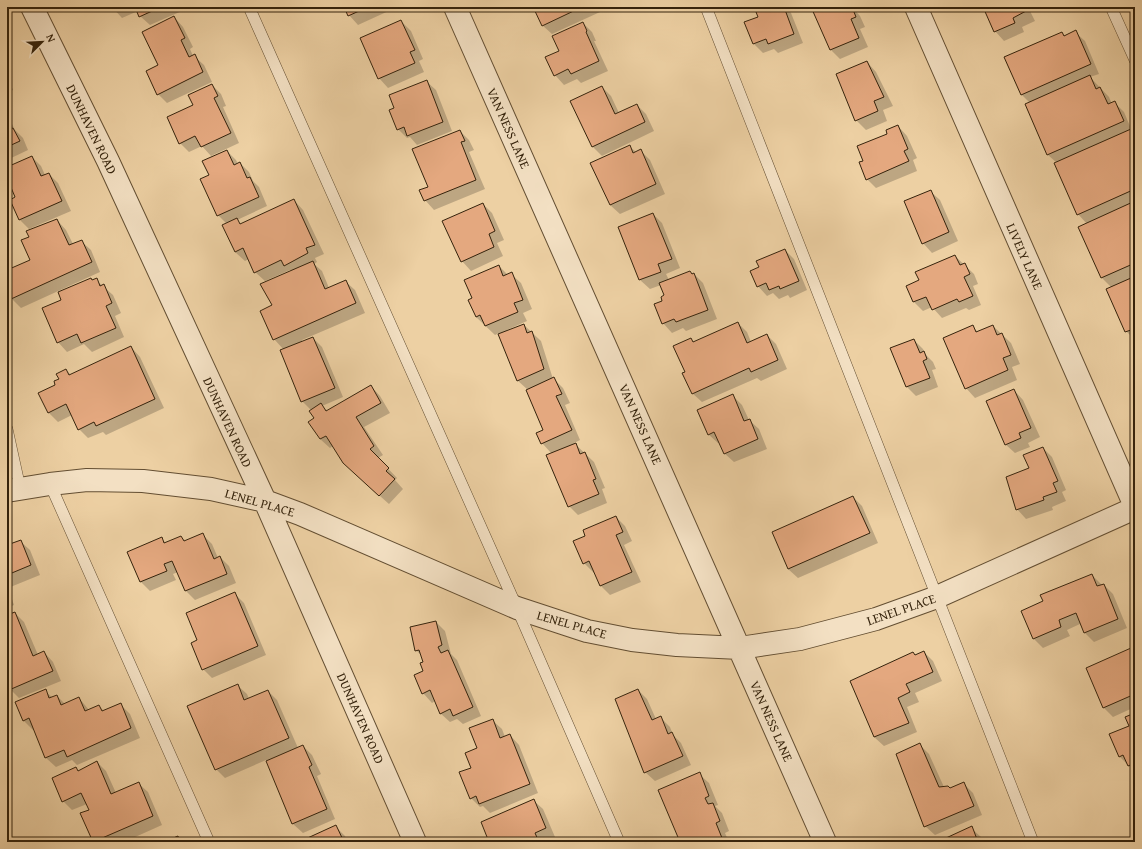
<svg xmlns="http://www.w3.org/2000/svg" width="1142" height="849" font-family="'Gentium Book Plus',serif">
<rect width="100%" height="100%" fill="#edd0a3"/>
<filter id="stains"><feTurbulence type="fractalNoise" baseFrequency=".005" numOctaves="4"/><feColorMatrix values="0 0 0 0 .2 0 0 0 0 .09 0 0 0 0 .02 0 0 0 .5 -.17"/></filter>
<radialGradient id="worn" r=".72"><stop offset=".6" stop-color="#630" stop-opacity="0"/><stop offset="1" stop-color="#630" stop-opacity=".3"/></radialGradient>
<path fill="#0003" d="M112 7H191L150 25 140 16 138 11 122 18Z
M345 7H392L393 9 358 25 349 15Z
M540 7H611L552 34 542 25Z
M773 7H785L791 13 803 43 778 53 774 49 763 53 754 44 759 17Z
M812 7H852L860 16 865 27 860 29 868 47 840 59 831 50Z
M984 7H1028L1035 21 1022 27 1024 32 1004 41 995 31Z
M174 17 183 27 193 47 190 49 193 56H194L204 65 212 82 167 103 158 94 159 66Z
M401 21 411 31 423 59 419 61 424 72 388 88 379 78Z
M583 23 592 32 596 41H594L608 71 581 83 577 79 564 85 555 75 561 52Z
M1075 32 1085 41 1099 74 1090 77 1109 97 1112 104 1115 103 1124 112 1132 131 1135 134V277L1130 279 1135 284V340L1126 331 1112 288 1102 278 1080 227 1087 224 1078 214 1057 163 1048 155 1026 105 1030 103 1022 95 1062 33 1065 36Z
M867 62 876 72 893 106 883 110 887 121 866 130 856 120Z
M7 76 13 90 7 93Z
M426 81 436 90 452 131 417 145 410 137 407 138 398 129 396 109Z
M212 85 221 94 226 106 223 107 239 143 211 156 202 146 189 152 180 143 194 105Z
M602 87 611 96 619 113 637 105 646 114 654 131 602 156 592 146Z
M7 114 15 130 23 138 28 150 7 160Z
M898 126 907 136 917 158 913 160 917 171 876 188 867 179 864 161 889 134Z
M460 131 469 140 474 150 469 152 485 189 434 210 425 200 429 187Z
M629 146 636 152 640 150 650 160 665 194 620 214 610 205 592 163Z
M227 151 236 160 238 164 240 163 249 172 253 181 259 187 267 206 237 220 242 225 294 200 303 210 324 254 315 258 317 262 314 264 322 271 329 288 345 281 355 290 365 313 302 340V342L313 338 322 347 343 397 322 406 328 411 371 386 380 396 390 413 364 427 383 455 378 458 397 478 395 480 403 489 389 504 354 473 333 446 330 448 320 439 315 419 311 410 302 401 284 350 274 339V306L291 272 290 270 265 281 255 272 249 259 245 261 235 252 227 224 218 215 210 176Z
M32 157 41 166 45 175 49 174 58 183 71 211 29 229 19 219 17 197 7 175V168Z
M930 191 940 200 958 241 932 253 923 243Z
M483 204 492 213 504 240 497 243 503 256 471 271 462 261Z
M653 214 662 223 680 268 666 274 669 280 690 272 694 274 703 283 717 319 686 331 683 328 672 333 663 323V301L666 296 661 285 650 289 640 280 619 228Z
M57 220 66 230 73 244 81 241 91 250 100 272 21 308 11 298 7 288V272L31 260 30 237Z
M785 250 794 259 807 290 790 298 788 295 779 299 773 293 767 296 758 286 760 268Z
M955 256 974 274 978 284 973 286 981 305 969 310 966 308 942 318 932 307 923 311 914 302 907 286 920 281Z
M499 266 508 275 511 274 521 283 532 309 523 313 527 321 507 330 508 331 524 325 541 341 553 379H554L563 388 570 403 565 405 580 440 574 443 594 462 605 488 602 489 607 503 578 515 569 506 552 454 542 443 545 430 528 390 517 380 499 333 495 335 476 317 473 298Z
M91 279 93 281 96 280 113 295 121 313 115 316 124 337 92 352 84 344 67 352 58 342 62 300Z
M738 323 747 332 751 342 767 335 776 344 787 369 761 381 757 378 702 402 692 393 686 372 691 339 694 342Z
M993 326 1011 343 1020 364 1012 367 1017 380 975 398 966 388 973 327 978 332Z
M914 340 923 349 925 354 933 362 936 369 932 370 938 387 916 396 907 387Z
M131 347 140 357 164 408 106 435 103 432 88 438 79 429 72 415 58 422 48 412 57 385 66 370 71 375Z
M1014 390 1023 400 1040 437 1028 443 1030 447 1015 453 1005 444Z
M732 395 742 405 749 420 759 429 767 449 734 462 724 453 720 442 718 443 708 434Z
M1043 448 1052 457 1066 490 1062 492 1066 501 1052 507 1053 510 1026 519 1017 509 1030 468Z
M853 497 862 506 878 543 798 578 788 569 773 532Z
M616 517 625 526 632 541 624 545 641 582 610 595 601 586 595 572 594 573 584 563 586 536Z
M202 534 212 544 218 558 220 557 229 566 236 583 195 600 186 591 178 572 173 574 176 580 150 591 141 582 162 539 166 543 181 537 186 541Z
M20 541 30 550 40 575 8 588 14 605 7 608V546Z
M1092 575 1102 585H1104L1113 594 1127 628 1094 642 1085 633 1080 624 1067 630 1070 636 1043 648 1033 638 1044 602Z
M235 594 244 603 266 655 212 678 203 669 198 640Z
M15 613 24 622 38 655 44 652 53 662 61 681 19 698 10 689 7 682V616Z
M436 622 445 631 451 654 457 660 481 716 463 724 457 719 450 722 440 713 435 701 432 703 423 693 424 662 422 656 416 650Z
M1131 649 1135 653V707L1113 717 1104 708Z
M924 652 933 661 942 681 915 693 919 702 907 707 917 732 884 746 874 737 851 682 913 653 916 656Z
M237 685 247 694 249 699 268 691 277 700 298 748 303 746 312 755 321 774 317 776 335 819 303 833 293 824 266 760 225 778 216 769Z
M638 690 647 699 656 719 660 717 670 727 673 735 681 743 691 765 655 781 645 772Z
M45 691 53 698 57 696 65 704 79 698 89 710 99 706 104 711 121 705 130 714 140 738 77 765 72 760 56 767 46 758 34 729 33 730 23 720Z
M1135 714V772L1119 756Z
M492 720 502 729 505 737 510 735 519 745 538 793 490 813 483 806 480 807 471 798 473 768 478 749Z
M920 745 929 754 944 787 951 789 964 784 973 793 982 815 935 835 925 826Z
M97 762 106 771 116 793 138 783 148 792 162 825 124 842H94L82 814 90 811 87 804 72 810 63 801 76 769 79 772Z
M699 774 709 783 718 805 715 806 722 813 729 831 725 833 729 842H681Z
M533 800 543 809 555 837 544 842H490Z
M336 827 345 836 348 842H303Z
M971 828 981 837 983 842H949Z"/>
<path fill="#e4a87f" stroke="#35230c" d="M135 7H161L139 17Z
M344 7H368L348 16Z
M538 7H582L542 26 534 9Z
M770 7H784L794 34 768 44 766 39 753 44 744 22 758 17 756 12Z
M811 7H852L856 17 851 19 859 38 830 50Z
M983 7H1024L1026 11 1013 18 1015 23 994 32Z
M174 16 185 38 181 40 189 57 195 54 203 72 157 95 146 71 158 65 142 32Z
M401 20 415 50 410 52 415 63 378 79 360 38Z
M583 22 587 31 586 32 599 61 571 74 568 69 554 76 545 57 559 51 552 36Z
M1076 30 1091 64 1021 95 1004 57 1062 32 1064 36Z
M867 61 884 97 874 101 878 111 855 121 836 74Z
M1090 75 1096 89 1100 87 1108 104 1115 101 1124 121 1047 155 1025 104Z
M427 80 443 122 407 136 404 127 397 130 389 110 394 108 389 95Z
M212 84 218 96 214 98 231 133 201 147 195 136 179 144 167 117 193 105 188 95Z
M602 86 615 114 637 104 645 122 592 147 570 101Z
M7 122 10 129 13 128 20 141 7 147Z
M898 125 908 149 904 151 909 161 866 180 859 162 863 161 857 146 887 134 886 130Z
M1131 129 1135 137V189L1077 215 1054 163Z
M460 130 465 141 461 142 476 180 424 201 419 190 428 187 412 149Z
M630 145 633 153 641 149 656 184 610 205 590 163Z
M227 150 234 165 240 162 247 178 250 177 259 197 217 216 200 179 209 175 202 161Z
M32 156 41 176 49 173 62 201 19 220 10 200 15 197 7 178V167Z
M931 190 949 232 922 244 904 201Z
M294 199 315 245 306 248 308 253 284 266 281 260 254 273 243 248 235 252 222 225 237 218 240 224Z
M1135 201V263L1101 278 1078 227Z
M483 203 495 231 489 234 494 247 461 262 442 221Z
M653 213 672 259 658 264 661 272 639 280 618 227Z
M57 219 69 245 82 240 92 262 11 299 7 291V270L30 260 21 240 29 237 26 231Z
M785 249 799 281 780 289 779 286 769 290 766 283 757 287 750 271 759 267 756 261Z
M955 255 960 265 965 263 970 274 964 277 973 296 959 302 957 299 932 310 926 297 913 302 906 286 919 280 915 272Z
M313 261 325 289 346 280 356 303 273 340 260 311 272 305 260 284Z
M499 265 503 276 512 272 523 300 514 303 518 312 485 326 480 315 476 317 468 300 472 298 464 280Z
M690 271 692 274 694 273 708 310 676 322 674 319 662 324 654 304 662 301 661 297 664 295 659 283Z
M91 278 92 280 97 278 100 286 104 284 112 303 106 306 116 328 81 343 77 334 57 343 42 308 61 300 58 292Z
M1131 278 1135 288V336H1134L1131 330 1125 332 1106 289Z
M738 322 747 343 767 334 778 360 751 372 749 368 692 394 682 373 685 372 673 346 691 338 693 342Z
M524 324 527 333 532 331 544 369 517 381 498 334Z
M973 325 976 332 993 325 997 335 1002 333 1011 355 1003 358 1008 370 965 389 943 338Z
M313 337 335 388 301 402 280 350Z
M914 339 920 353 924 351 927 359 923 361 930 378 906 387 890 348Z
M131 346 155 399 96 426 94 422 78 430 66 404 48 413 38 393 55 385 54 381 59 379 56 374 66 369 69 375Z
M554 377 562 394 556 396 572 430 541 444 536 433 543 430 526 390Z
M371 385 381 403 356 417 374 446 370 449 389 468 386 471 395 479 379 496 343 463 326 436 320 439 308 422 314 418 309 411 321 403 326 411Z
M1014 389 1031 428 1019 433 1021 438 1005 445 986 401Z
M733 394 744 421 750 419 758 439 724 454 714 432 708 435 697 410Z
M576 443 580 454 585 452 596 479 593 480 599 494 568 507 546 455Z
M1043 447 1058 481 1053 483 1057 492 1043 497 1044 500 1016 510 1006 477 1029 468 1023 455Z
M853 496 870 533 788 569 772 532Z
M616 516 623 532 616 535 632 572 600 586 589 561 583 564 573 541 585 536 583 530Z
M203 533 214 559 220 556 227 574 185 591 172 561 164 564 167 571 140 582 127 552 162 537 164 543 181 536 184 541Z
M21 540 31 565 7 575V545Z
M1092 574 1097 586 1104 584 1118 619 1084 633 1076 613 1059 620 1061 627 1033 639 1021 611 1043 601 1040 595Z
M235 592 258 646 202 670 191 643 197 640 186 613Z
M15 612 33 656 44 651 53 671 9 690 7 685V615Z
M436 621 442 645 438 647 441 653 448 650 473 707 453 716 450 709 440 714 430 690 422 694 414 675 423 671 420 663 423 662 419 650 415 651 410 627Z
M1131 648 1135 656V682L1133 683 1135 687V694L1103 708 1086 668Z
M924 651 933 672 906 684 910 692 898 698 909 723 874 737 850 681 913 652 915 655Z
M238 684 244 700 268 690 289 738 215 770 187 706Z
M46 689 49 698 57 695 61 705 79 697 85 711 99 705 102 711 121 703 131 728 67 757 64 750 45 758 29 718 23 721 15 702Z
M638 689 652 720 661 716 668 734 672 732 683 756 644 773 615 699Z
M1135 713V763L1128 766 1123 755 1119 757 1109 734 1129 726 1125 717Z
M493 719 500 738 510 734 530 784 479 804 476 796 470 799 459 772 471 768 465 753 477 748 469 728Z
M920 743 939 787 948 786 950 788 964 782 974 806 924 827 896 754Z
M303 745 312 765 309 767 327 809 292 824 266 761Z
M97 761 111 794 139 782 153 816 93 842 80 813 89 810 81 793 62 802 52 778 76 767 78 771Z
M700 772 709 796 705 798 708 804 713 803 720 821 716 823 722 838 712 842H680L658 790Z
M534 799 546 828 535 833 539 842H489L481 822Z
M336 825 344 842H302L301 841Z
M972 826 978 842H948L946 838Z
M178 836 180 842H164Z"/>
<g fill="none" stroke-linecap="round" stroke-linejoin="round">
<defs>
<path id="service" d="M249 7 517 608 619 842
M706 7 1033 842
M1111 7 1135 60
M7 429 20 488
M50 484 209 842"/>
<path id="minor" d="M32 7 108 161 265 501 415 842
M455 7 825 842
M916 7 1135 506
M7 491 50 484 87 480 143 481 211 489 265 501 300 514 517 608 587 631 632 640 677 645 740 648 800 639 876 619 937 597 1135 508"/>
</defs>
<use href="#service" stroke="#634e32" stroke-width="12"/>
<use href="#minor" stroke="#634e32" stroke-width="24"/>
<use href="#service" stroke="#f3e0c3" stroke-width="11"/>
<use href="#minor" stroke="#f3e0c3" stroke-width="22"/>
</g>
<g text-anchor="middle" stroke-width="3" stroke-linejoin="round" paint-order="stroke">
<g font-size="13" fill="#35230c" stroke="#f3e0c3">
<text transform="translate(509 128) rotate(66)" y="5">VAN NESS LANE</text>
<text transform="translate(92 129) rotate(64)" y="5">DUNHAVEN ROAD</text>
<text transform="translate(1025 256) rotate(66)" y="5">LIVELY LANE</text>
<text transform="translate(228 422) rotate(65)" y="5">DUNHAVEN ROAD</text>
<text transform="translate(641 424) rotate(66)" y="5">VAN NESS LANE</text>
<text transform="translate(260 502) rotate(16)" y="5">LENEL PLACE</text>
<text transform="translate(901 609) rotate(-19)" y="5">LENEL PLACE</text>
<text transform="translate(572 624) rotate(16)" y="5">LENEL PLACE</text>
<text transform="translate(361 718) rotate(66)" y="5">DUNHAVEN ROAD</text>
<text transform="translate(772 721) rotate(66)" y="5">VAN NESS LANE</text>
</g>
</g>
<rect width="1142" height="849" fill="none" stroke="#edd0a3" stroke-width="24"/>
<rect x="8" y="8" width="1126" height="833" fill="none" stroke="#35230c" stroke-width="2"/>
<rect x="12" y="12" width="1118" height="825" fill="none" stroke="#35230c"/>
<g transform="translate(42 42) rotate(66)" stroke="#f3e0c3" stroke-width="3" paint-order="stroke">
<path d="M0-3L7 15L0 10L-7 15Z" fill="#35230c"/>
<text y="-6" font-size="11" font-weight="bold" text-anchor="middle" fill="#35230c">N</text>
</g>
<rect width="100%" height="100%" filter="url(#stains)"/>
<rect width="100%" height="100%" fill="url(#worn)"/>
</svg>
